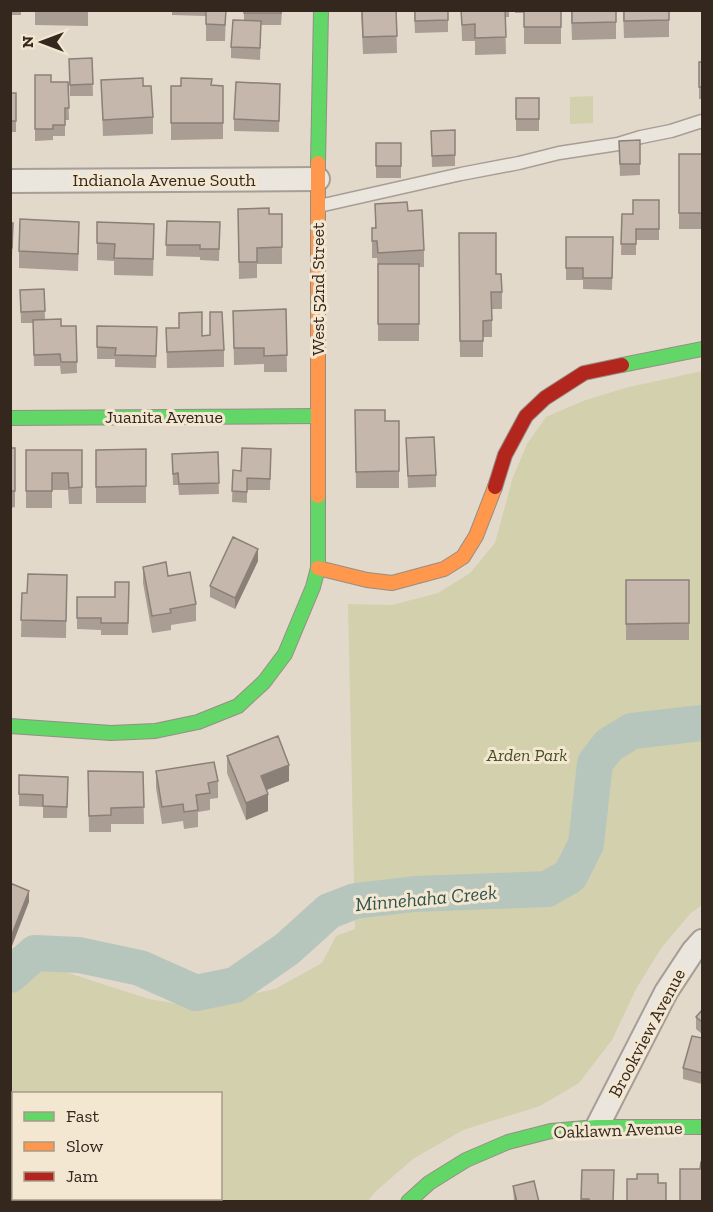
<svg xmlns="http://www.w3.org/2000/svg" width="713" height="1212" font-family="'Zilla Slab',serif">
<rect width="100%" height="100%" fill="#e2d9cb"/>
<path fill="#d3d0ae" d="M593 96V123L570 124V97Z
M702 371V905L691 913 662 947 636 989 612 1040 579 1083 540 1106 463 1130 413 1159 375 1192 367 1202 172 1201V1199L220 1198V1094H14L13 1107H11V993L35 973 53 968 149 999 185 1005 225 1000 275 989 322 963 336 936 355 929 348 604 392 605 438 593 470 573 495 543 513 477 527 444 546 417 583 401 625 388Z"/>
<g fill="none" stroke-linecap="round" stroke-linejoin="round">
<path stroke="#b7c6bc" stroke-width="36" d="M10 975 35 953 79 955 140 968 196 993 235 985 287 949 329 911 355 901 414 894 547 889 570 876 586 844 595 763 609 745 632 731 702 723
M10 1124 14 1125
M161 1202 162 1198"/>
<defs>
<path id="lane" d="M319 206 461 174 519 163 559 153 618 144 641 137 671 131 702 121"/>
<path id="street" d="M10 181 318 179
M597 1127 666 992 693 951 702 941"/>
<path id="fast" d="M318 163 321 10
M622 365 702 349
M10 418 318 416
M10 726 111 733 155 731 198 722 238 706 264 682 285 654 313 587 318 568V496
M408 1202 429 1183 466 1160 508 1142 551 1131 597 1127H702"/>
<path id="slow" d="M318 496V163
M318 568 367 580 392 583 444 569 463 557 476 536 495 487"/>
<path id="jam" d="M495 487 505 455 526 416 545 398 584 373 622 365"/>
</defs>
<use href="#lane" stroke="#a79e95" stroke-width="15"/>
<use href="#street" stroke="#a79e95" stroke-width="26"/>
<use href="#fast" stroke="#968e85" stroke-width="16"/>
<use href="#slow" stroke="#968e85" stroke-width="16"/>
<use href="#jam" stroke="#968e85" stroke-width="16"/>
<use href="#lane" stroke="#eae5dd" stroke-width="12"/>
<use href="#street" stroke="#eae5dd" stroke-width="22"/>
<use href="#fast" stroke="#63d668" stroke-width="14"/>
<use href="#slow" stroke="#ff974d" stroke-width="14"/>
<use href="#jam" stroke="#b3261e" stroke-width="14"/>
</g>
<path fill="#a99d94" d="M10 10H21V15H12L10 21Z
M35 10H88V26L35 25Z
M102 10H158V11L102 12Z
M172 10H226L225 41H206V16L172 15Z
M244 10H282L281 25H261L260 60 231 58V47L244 21Z
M361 10H396L397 53 363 54Z
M414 10H448V32L415 33Z
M461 10H509V17H505L506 54 475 55V41H462Z
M515 10H561V44H524V13H515Z
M571 10H616V39L572 40Z
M623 10H669V37L624 38Z
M92 58 93 96H70L69 59Z
M699 62H702V99H699Z
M35 75 51 82H68L69 120H65V136H53V140L35 141Z
M101 80 143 86 153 117V134L103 136Z
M280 84 279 132 234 131V119Z
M212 85 223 86V139L171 140V86Z
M10 93H16V132H10Z
M516 98H539V131H516Z
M455 130V166L432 167 431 131Z
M640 140V175L620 176 619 141Z
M376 143H401V178H376Z
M679 154H702V229H679Z
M659 200V240H636V255H621L622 214H633Z
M375 204 408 211 424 250V267H419V341H378V269L377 258H372V228H375Z
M238 209 269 214H282V264H257V278L239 279Z
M167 221 220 222 219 261 200 260V257L166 256Z
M97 222 154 241 153 276 114 275V261L97 260Z
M10 223H13L12 259H10Z
M459 233 496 274 502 292V309H492V337H483V357H460Z
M566 237H613L612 290 583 289V280H566Z
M79 238 78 271 19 268V251Z
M44 289 45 319 61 326H76L77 373 61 374 60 366H34L33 323H21L20 290Z
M286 309 287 372H264V364L234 365 233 311Z
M210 312 224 350V367L167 368 166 328 202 336 210 335Z
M97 326 157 327 156 368 115 367V359H97Z
M355 410 385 421H399V488H356Z
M406 438 436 475V487L408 488Z
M10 448H15V507L10 508Z
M146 449V503H96V450Z
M271 449 270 490H247V503L232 502 233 470 241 471Z
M26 450H82V504H69L68 490H52V508H26Z
M218 452 219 494 179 495 178 485H173L172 454Z
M258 561 235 609 210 597V586Z
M143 567 168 576 196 604V621L171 625V630L152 633 143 583Z
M67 575 66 638 21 637 22 593H27Z
M626 580H689V640H626Z
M129 582 128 635H101V630L77 629V597H115Z
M227 756 289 781 267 790 268 811 246 820 227 773Z
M88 771 143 772 144 824H111V832H89Z
M156 771 218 781V798L210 799V810L198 812V827L184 829 183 821 162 824 156 788Z
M19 775 68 777 67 818H43V807L19 806Z
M702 1010V1034L696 1029V1017Z
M702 1038V1084L683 1079V1068Z
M582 1170 613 1202H581Z
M513 1186 539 1202H514Z"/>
<path fill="#8a8078" d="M258 549V561L235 609V598Z
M289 765V781L261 792V776Z
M268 794V811L246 820V803Z
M29 891V902L10 951V939Z"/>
<path fill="#c5b7ac" stroke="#8a8078" stroke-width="1.5" d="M206 10H226L225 25 206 24Z
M244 10H281V13H244Z
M362 10H396L397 36 363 37Z
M415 10H448V20L415 21Z
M461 10H505L506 37 475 38V24L462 25Z
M524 10H561V27H524Z
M572 10H616V22L572 23Z
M624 10H669V20L624 21Z
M233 20 261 21 260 48 231 47Z
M92 58 93 84 70 85 69 59Z
M699 62H702V87H699Z
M35 75H51V82H68L69 108H65V125H53V129H35Z
M143 78V86H151L153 117 103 120 101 80Z
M181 78 212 79 211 85 223 86V123H171V86H181Z
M236 82 280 84 279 121 234 119Z
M10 93H16V121H10Z
M516 98H539V119H516Z
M455 130V155L432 156 431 131Z
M640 140V164H620L619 141Z
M376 143H401V166H376Z
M679 154H702V213H679Z
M633 200H659V229H636V244H621L622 214H633Z
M407 202 408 211 422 210 424 250 378 253 377 241H372V228H376L375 204Z
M269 208V214H282V247L257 248V262H239L238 209Z
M20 219 79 222 78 254 19 251Z
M167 221 220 222 219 249H200V245H166Z
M97 222 154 224 153 259 114 258 115 244 97 243Z
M10 223H13L12 248H10Z
M459 233H496V274H501L502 292H491L492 320 483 321V341H460Z
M566 237H613L612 278H583V268H566Z
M378 264H419V324H378Z
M44 289 45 311 21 312 20 290Z
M286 309 287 355 264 356V348H234L233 311Z
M202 312V336L210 335V312H222L224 350 167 352 166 328H179V313Z
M61 319V326H76L77 362H61L60 354 34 355 33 320Z
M97 326 157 327 156 356 115 355 116 348 97 347Z
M355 410H385V421H399V471L356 472Z
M434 437 436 475 408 476 406 438Z
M10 448H15V491H10Z
M242 448 271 449 270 479 247 478V492L232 491 233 470 241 471Z
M146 449V486L96 487V450Z
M26 450H82V487L69 488 68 473H52V491H26Z
M218 452 219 483 179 484 178 473 173 474 172 454Z
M233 537 258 549 235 598 210 586Z
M166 562 168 576 190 572 196 604 170 609 171 613 152 616 143 567Z
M28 574 67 575 66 621 21 620 22 593H27Z
M626 580H689V623L626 624Z
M115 582H129L128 623H101V618H77V597H115Z
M278 736 289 765 261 776 268 794 246 803 227 756Z
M214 762 218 781 208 783 210 793 196 795 198 810 184 812 183 804 162 807 156 771Z
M88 771 143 772 144 807 111 808V815L89 816Z
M19 775 68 777 67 807 43 806V795L19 794Z
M10 883 29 891 10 939Z
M702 1010V1022L696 1017Z
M692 1036 702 1038V1073L683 1068Z
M701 1162H702V1202H680V1169H700Z
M582 1170H614L613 1202H589V1199H581Z
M637 1174H658V1183H666V1202H627V1179H637Z
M534 1181 539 1202H517L513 1186Z"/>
<g text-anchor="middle" stroke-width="6" stroke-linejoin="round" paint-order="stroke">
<g font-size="18" fill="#34271e" stroke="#f3e7d1">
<text x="164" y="186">Indianola Avenue South</text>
<text transform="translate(318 289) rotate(-90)" y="6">West 52nd Street</text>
<text x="164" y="423">Juanita Avenue</text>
<text transform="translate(647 1033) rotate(-62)" y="6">Brookview Avenue</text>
<text transform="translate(618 1130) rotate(-2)" y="6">Oaklawn Avenue</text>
</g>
<g font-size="18" font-style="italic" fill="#485026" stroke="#f3e7d1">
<text x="527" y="761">Arden Park</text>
</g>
<g font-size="20" font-style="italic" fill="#2e534e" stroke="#f3e7d1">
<text transform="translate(426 898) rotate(-5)" y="7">Minnehaha Creek</text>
</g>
</g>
<rect width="713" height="1212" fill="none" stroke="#34271e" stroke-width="24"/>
<rect x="12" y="1092" width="210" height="108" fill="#f3e7d1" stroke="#a79a89" stroke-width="1.5"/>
<rect x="24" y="1112" width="30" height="9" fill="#63d668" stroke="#a79a89" stroke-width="1.5"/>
<text x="66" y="1122" font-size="18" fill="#34271e">Fast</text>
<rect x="24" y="1142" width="30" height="9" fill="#ff974d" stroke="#a79a89" stroke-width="1.5"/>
<text x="66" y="1152" font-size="18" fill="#34271e">Slow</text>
<rect x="24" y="1172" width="30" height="9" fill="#b3261e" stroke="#a79a89" stroke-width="1.5"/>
<text x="66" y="1182" font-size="18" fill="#34271e">Jam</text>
<g transform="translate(42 42) rotate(270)" stroke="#f3e7d1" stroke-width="4.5" paint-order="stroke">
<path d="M0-4.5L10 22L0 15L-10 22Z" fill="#34271e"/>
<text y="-9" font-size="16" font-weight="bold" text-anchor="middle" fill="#34271e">N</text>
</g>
</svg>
